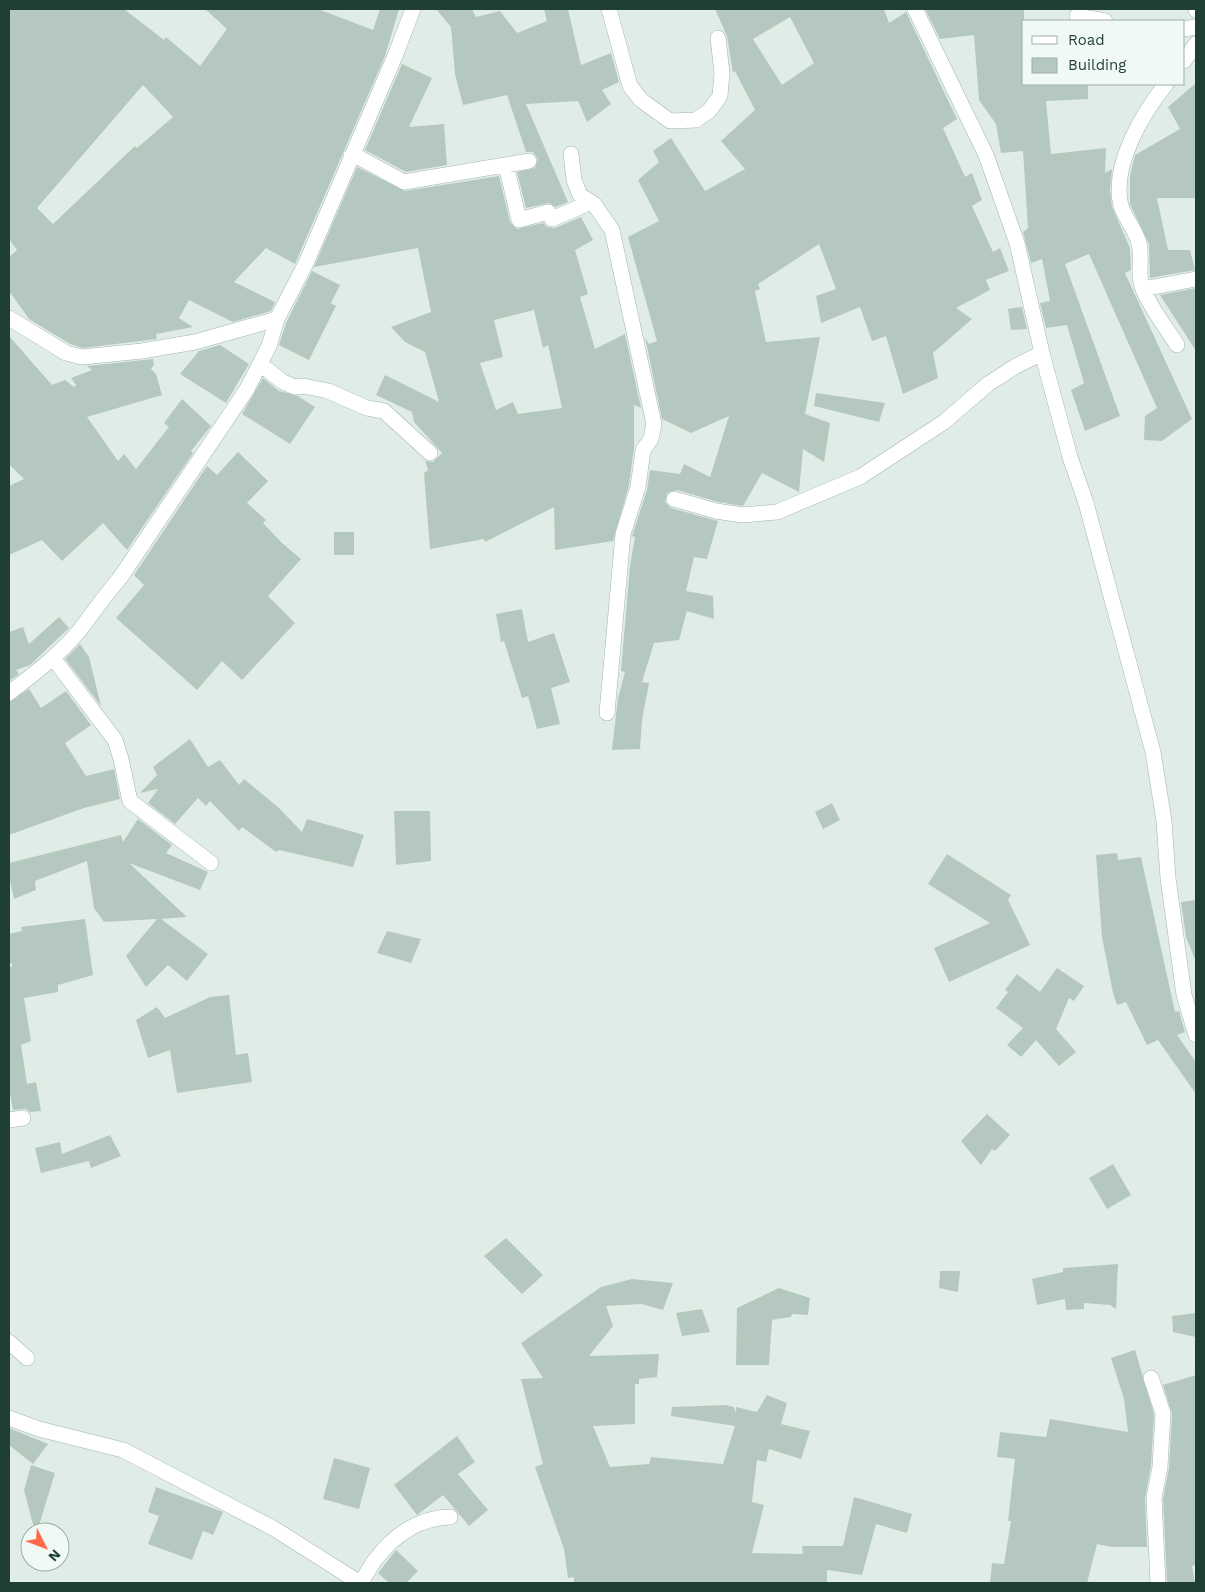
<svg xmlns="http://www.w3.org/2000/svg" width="1205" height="1592" font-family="'Work Sans',sans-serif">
<rect width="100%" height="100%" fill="#e0ede6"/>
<path fill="#b5c8bf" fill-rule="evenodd" d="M9 9H124L164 40 166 37 200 66 227 29 205 9H318L373 30 380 9H399L385 56 295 264 266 248 234 282 275 302 271 311 233 322 189 300 179 318 193 327 156 334 157 339 83 348 70 344 29 319 9 291V257L17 250 9 239ZM143 85 173 117 137 148 135 146 53 224 37 208Z
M436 9H472L476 17 500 11 517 33 547 21 544 9H568L581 65 611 53 619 82 602 90 611 104 587 122 578 101 526 104 568 202 556 207 549 203 526 208 517 172 535 168 538 159 533 152H526L507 95 463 105 455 74 451 27Z
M715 9H884L889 23 906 12 957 119 943 128 965 177 972 173 982 200 972 206 993 252 1000 248 1009 271 986 280 990 290 956 308 972 319 933 353 938 378 903 394 886 336 872 341 860 307 821 323 816 296 836 289 819 244 758 284 760 289 755 291 766 342 820 337 805 414 830 423 824 462 803 449 799 492 762 473 743 506 718 502 677 490 667 493 665 502 671 508 718 521 707 559 694 557 686 591 713 596 714 619 687 611 679 640 654 643 642 682 649 683 642 720 640 749 612 750 618 698 625 672 621 671 630 566 635 537 632 536 647 490 650 470 680 474 684 464 710 477 729 416 691 433 662 419 645 337 649 344 657 341 628 237 659 221 638 180 659 162 653 151 671 138 705 191 745 169 721 141 755 110 735 71 733 73 727 36ZM790 17 814 63 782 85 753 39Z
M925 9H1024V84H1088V99L1046 101 1051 154 1106 148 1105 173 1112 169 1110 190 1112 207 1130 248 1131 270 1125 273 1192 419 1162 441 1144 440 1145 416 1157 408 1089 254 1065 264 1120 416 1085 431 1071 390 1084 383 1067 325 1046 328 1040 303 1050 301 1042 259 1031 263 1023 232 1028 228 1023 151 1001 153 996 124 979 100 974 35 940 39Z
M402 64 432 78 409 127 444 124 447 165 406 172 365 150Z
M1196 83V198H1157L1168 250H1190L1195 270 1150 278 1149 244 1130 204V176L1135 155 1180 129 1168 107Z
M357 167 405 191 499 176 510 222 517 229 543 223 547 227 555 228 581 217 593 240 575 250 588 294 580 297 595 349 625 334 641 408 634 405V448L629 485 613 541 555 550 554 507 485 542 484 539 430 549 424 473 428 470 425 461 433 462 442 453 414 422 412 412 376 395 385 375 439 402 425 352 405 342 391 327 431 312 418 248 314 267ZM534 310 543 348 548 345 562 408 518 414 513 402 496 410 480 363 503 357 494 320Z
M312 271 340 285 331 303 336 306 309 360 279 345 286 323Z
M1196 288V351L1160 295Z
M1022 307 1027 329 1011 330 1008 309Z
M9 336 52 385 65 380 74 387 76 385 71 378 92 370 87 366 153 359 154 365 151 369 156 374 162 395 87 417 118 461 124 454 136 469 169 427 164 423 182 399 211 426 191 451 193 453 127 550 103 523 62 561 42 540 9 555V486L24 479 9 464Z
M220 345 249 364 226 403 180 374 199 351Z
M263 378 279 391 298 396 315 407 290 444 242 414Z
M816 393 885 403 879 422 814 406Z
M238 452 268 481 247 503 266 520 263 523 282 543 301 559 268 596 295 623 242 680 222 661 197 690 116 618 144 585 134 575 207 466 217 475Z
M334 532H354V555H334Z
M522 609 528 642 554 633 570 682 551 688 560 724 537 729 528 696 522 698 504 641 501 642 496 614Z
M59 617 69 628 30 665 16 670 19 674 9 681V632L23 627 29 644Z
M80 644 89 657 101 706 65 659Z
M29 689 41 708 66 691 91 725 65 743 86 776 114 769 120 799 84 808 9 835V702Z
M190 739 208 767 220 760 239 785 244 779 279 808 302 832 307 819 364 835 353 867 279 850 276 852 242 827 239 831 210 801 206 806 198 798 175 824 148 803 158 789 140 793 157 775 153 767Z
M832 803 840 820 823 829 815 812Z
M394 811H430L431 861 396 865Z
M138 819 172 845 166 853 208 872 200 890 129 863 187 917 161 919 208 954 187 981 168 965 146 987 126 956 157 919 104 922 94 908 87 861 35 881 36 890 14 899 9 876V863L121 835 123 842Z
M1117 853 1118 860 1141 857 1175 1012 1179 1011 1185 1032 1177 1035 1196 1062V1094L1158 1040 1147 1045 1126 1002 1117 1005 1113 993 1102 937 1096 855Z
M947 854 1011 895 1008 900 1030 945 949 982 934 948 990 923 928 884Z
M1196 900V962L1186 937 1181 902Z
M85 919 93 975 58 985V992L24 998 31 1041 21 1045 27 1084 36 1082 41 1111 30 1112 26 1109 13 1110 9 1088V967H12V963L9 964V934L22 931 21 927Z
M387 931 421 939 411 963 377 953Z
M1057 968 1084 986 1074 1001 1069 998 1056 1029 1076 1052 1059 1066 1036 1040 1021 1057 1007 1045 1023 1028 996 1008 1008 992 1005 990 1017 974 1040 992Z
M229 995 236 1055 248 1053 252 1082 177 1093 170 1050 148 1058 136 1020 157 1007 165 1018 210 997Z
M987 1114 1010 1135 995 1151 992 1149 981 1165 961 1141Z
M110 1135 121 1156 91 1168 89 1161 41 1173 35 1148 60 1142 62 1154Z
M1113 1164 1131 1195 1107 1209 1089 1178Z
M506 1238 543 1275 522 1294 484 1256Z
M1118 1264 1116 1309 1110 1305 1084 1303V1309L1066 1310 1065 1299 1037 1305 1032 1279 1063 1272V1268Z
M940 1271H960L958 1292 939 1288Z
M632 1279 673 1283 663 1310 642 1304 606 1306 613 1326 589 1356 659 1354 657 1377 639 1379V1384H635V1424L593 1426 610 1467 649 1464 651 1457 723 1464 735 1426 671 1416 672 1407 725 1405 734 1407 736 1413V1407L757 1412 767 1395 787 1403 781 1424 810 1431 801 1459 769 1449 766 1462 757 1460 752 1502 764 1505 752 1553 803 1554 802 1546H843L854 1497 912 1514 907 1533 876 1524 862 1575 827 1570V1583H574V1577L568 1578 564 1549 535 1467 543 1464 521 1379 543 1378 521 1343 601 1287Z
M779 1288 810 1298 808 1315 792 1314 791 1317 772 1320 769 1365H736L737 1308Z
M702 1309 710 1332 682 1336 676 1313Z
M1196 1313V1337L1173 1332 1172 1316Z
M1135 1350 1154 1414 1151 1466 1145 1498 1147 1547H1112L1097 1544 1087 1583H990L992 1563 1004 1564 1011 1521H1008L1015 1459 997 1457 1000 1432 1046 1437 1050 1419 1128 1432 1124 1399 1111 1358Z
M1196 1375V1565L1192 1566 1195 1583H1167L1163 1499 1169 1468 1172 1414 1163 1385Z
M9 1428 48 1444 33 1464 9 1445Z
M457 1436 475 1462 458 1474 488 1510 469 1526 443 1495 417 1515 394 1485Z
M334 1458 370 1468 359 1509 323 1499Z
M31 1465 55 1473 37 1532H35L24 1490Z
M156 1487 223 1512 213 1535 203 1531 192 1560 148 1544 159 1516 148 1512Z
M396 1550 418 1571 406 1583H389L378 1573Z"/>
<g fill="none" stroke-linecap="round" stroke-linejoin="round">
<defs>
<path id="minor" d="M609 9 630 86 641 100 670 121 696 120 709 111 720 96 722 73 718 38
M915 9 986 155 1017 243 1042 353 1070 457 1086 503 1153 752 1164 821 1168 878 1184 995 1196 1035
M1196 9V10
M1077 16 1105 21
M1184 29 1196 27
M1184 61 1196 44
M1166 84C1142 114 1111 166 1121 206 1125 218 1134 228 1138 240 1144 256 1136 273 1143 289 1151 309 1166 327 1177 345
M571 154 574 180 580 195 594 204 612 230 654 424 651 439 643 450 638 487 623 534 607 713
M351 156 360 158 404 182 529 161
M506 165 519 220 548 212 552 219 589 203
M1143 289 1196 279
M9 318 66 353 82 357 142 351 195 342 277 319
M260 364 283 382 295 387 304 386 328 391 367 408 384 411 430 453
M674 499 716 511 742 515 777 512 860 477 944 422 988 384 1016 366 1042 353
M53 658 115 740 121 759 130 801 211 863
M9 693C34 674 59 655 79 631 93 613 105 595 120 578L247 389 269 346 277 319 306 263 395 56 413 9
M9 1120 23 1118
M9 1342 27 1358
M1151 1378 1163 1413 1160 1467 1154 1498 1158 1583
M9 1418 39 1429 123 1450 273 1528 360 1583
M360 1583C366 1576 369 1568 375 1560 394 1535 418 1518 450 1517"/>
</defs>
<use href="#minor" stroke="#a2b5ad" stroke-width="16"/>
<use href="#minor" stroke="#fff" stroke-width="15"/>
</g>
<rect width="1205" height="1592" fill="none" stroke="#1f3f34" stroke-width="20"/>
<rect x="1022" y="20" width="162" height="65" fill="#f1f9f4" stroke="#9dafa7"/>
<rect x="1032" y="36" width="25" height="8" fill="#ffffff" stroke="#9dafa7"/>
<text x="1068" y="45" font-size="15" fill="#1f3f34">Road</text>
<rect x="1032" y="58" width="25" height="15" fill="#b5c8bf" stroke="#9dafa7"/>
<text x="1068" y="70" font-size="15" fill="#1f3f34">Building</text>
<g transform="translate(45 1547) rotate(132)"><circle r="24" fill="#f1f9f4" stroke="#9dafa7"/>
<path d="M0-4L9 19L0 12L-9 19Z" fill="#ff694c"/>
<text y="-8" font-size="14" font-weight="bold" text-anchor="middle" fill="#1f3f34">N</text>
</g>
</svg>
